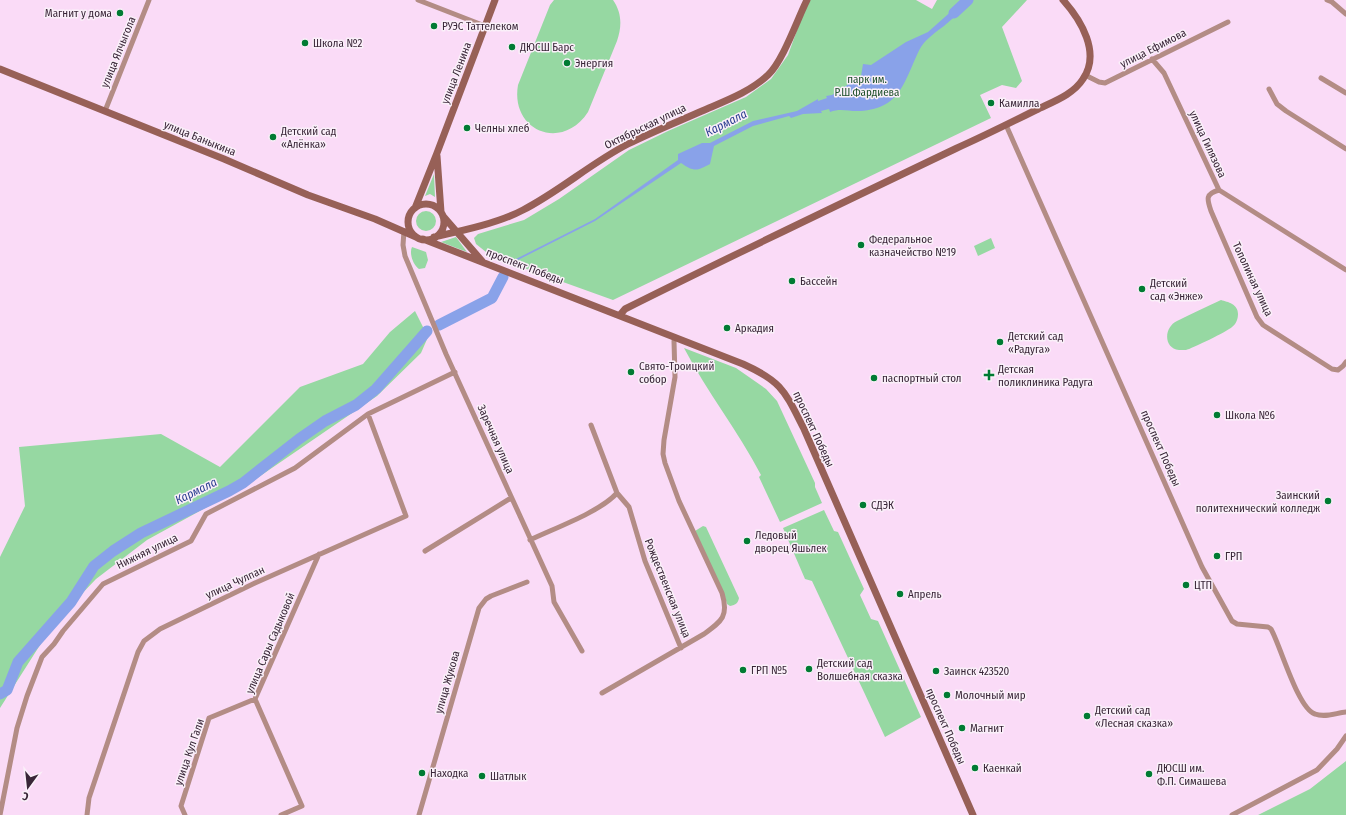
<svg xmlns="http://www.w3.org/2000/svg" width="1346" height="815" font-family="'Fira Sans Condensed',sans-serif">
<rect width="100%" height="100%" fill="#fadbf7"/>
<path fill="#96d8a2" d="M554 0H613C622 13 622 26 617 41L588 112C562 152 510 131 518 85L550 5Z
M808 0H916L932 9 937 0H1027L1002 27 1022 81 1016 88 1002 85 980 95 991 118 613 300 491 256 476 244 474 238 478 234 524 220 559 199 629 150 668 131 746 97 771 79 788 55Z
M434 174 435 197 430 194 425 196Z
M416 221a10 10 0 1 1 20 0a10 10 0 1 1-20 0Z
M456 237 467 252 441 242Z
M991 238 995 248 978 256 974 246Z
M412 247 426 252 428 260 425 268 419 269C413 265 409 253 412 247Z
M1221 300C1228 302 1238 304 1238 314 1238 319 1236 324 1232 327 1228 331 1191 349 1186 350 1185 350 1180 350 1179 350 1163 348 1164 327 1177 321 1191 314 1206 307 1221 300Z
M415 311 428 337 421 353 377 396 247 485 147 540 96 579 54 623 0 708V557L25 506 19 447 161 434 220 467 300 387 363 364 390 332Z
M684 348 736 368 766 389 777 401 815 483V487L822 503 780 522 759 477 761 475C738 431 707 392 684 348Z
M824 510 834 531 838 532 864 589 860 595 871 619 878 621 921 717 885 737 812 581 805 579 783 528Z
M703 526 706 527 739 598C738 603 736 605 730 606L727 604 725 597 695 531Z
M1346 761V815H1258L1310 789Z"/>
<path fill="#89a2e9" d="M964 0H970L965 1C965 9 950 21 944 26 937 31 926 39 921 47 911 64 904 96 884 105 876 109 866 111 857 111 847 111 840 108 830 112L829 109 821 111 822 113 803 114 791 118 789 116 753 126 714 146 710 164C697 171 694 172 681 163L595 221 512 263 510 262 595 219 678 160V154L702 143H710L753 121 797 111 818 99V101L827 98 826 96 832 95 861 76 863 64 871 65 906 42 928 32Z"/>
<g fill="none" stroke-linecap="round" stroke-linejoin="round">
<path stroke="#89a2e9" stroke-width="11" d="M954 13 968 0
M439 325 492 298 503 277
M0 694 7 690 18 662 71 602 94 566 113 551 141 533 229 491 243 483 299 439 325 421 356 405 376 389 427 331"/>
<path stroke="#b38c85" stroke-width="5" d="M418 0 485 26
M1327 0 1332 2 1346 14
M1152 59 1164 73 1219 190 1346 270
M1085 75 1099 82 1105 83 1228 22
M1321 78 1346 93
M1269 89 1277 104 1286 111 1346 149
M105 111 149 0
M1006 125 1202 567 1232 621 1237 624 1268 627 1271 629C1281 647 1298 709 1315 714 1325 718 1336 713 1346 712
M1219 190C1205 194 1207 199 1211 211L1257 317 1263 325 1332 369 1338 370 1343 366 1346 362
M404 231 403 245 405 256 446 354 552 586 554 602 582 651
M591 425 617 493 629 507 645 561 681 648
M530 540C555 528 600 512 617 493
M425 551 511 498
M602 693 704 634C722 621 729 616 722 593L679 501 665 463 663 454 664 440 675 377 674 341 675 337
M0 815 17 728 27 696 42 657 54 644 63 631 103 584 191 541 206 514 295 468 368 414 455 372
M87 815 89 798 138 652 144 641 160 629 255 583 406 516 368 414
M185 815 181 806 209 718 255 699
M281 815 302 806 255 699 319 554
M419 815 479 608 486 599 491 596 527 582
M1232 815 1317 770 1337 749 1346 736"/>
<path stroke="#976057" stroke-width="7" d="M0 69 224 159 308 195 375 219 416 237
M437 156 441 212
M408 222a18 18 0 1 1 36 0a18 18 0 1 1-36 0Z
M415 208 437 153 495 0
M443 216 482 261
M434 237C461 231 499 223 523 210 560 191 591 163 628 144 652 132 677 122 702 111 725 101 750 92 768 75 783 61 797 20 807 0
M423 239 743 364C783 382 785 392 804 429L973 815
M620 315 625 309C735 254 846 201 957 148 984 136 1010 123 1036 110 1052 102 1073 95 1083 79 1101 53 1081 20 1063 0"/>
</g>
<g fill="#007b33" stroke="#faf0f9" stroke-width="1.5">
<circle cx="120" cy="13" r="4"/>
<circle cx="434" cy="26" r="4"/>
<circle cx="305" cy="43" r="4"/>
<circle cx="512" cy="47" r="4"/>
<circle cx="567" cy="63" r="4"/>
<circle cx="991" cy="103" r="4"/>
<circle cx="467" cy="128" r="4"/>
<circle cx="273" cy="137" r="4"/>
<circle cx="861" cy="245" r="4"/>
<circle cx="792" cy="281" r="4"/>
<circle cx="1142" cy="289" r="4"/>
<circle cx="727" cy="328" r="4"/>
<circle cx="1000" cy="342" r="4"/>
<circle cx="631" cy="372" r="4"/>
<path d="M987 369h4v4h4v4h-4v4h-4v-4h-4v-4h4z"/>
<circle cx="874" cy="378" r="4"/>
<circle cx="1217" cy="415" r="4"/>
<circle cx="1328" cy="501" r="4"/>
<circle cx="863" cy="505" r="4"/>
<circle cx="747" cy="541" r="4"/>
<circle cx="1217" cy="556" r="4"/>
<circle cx="1186" cy="585" r="4"/>
<circle cx="900" cy="594" r="4"/>
<circle cx="809" cy="669" r="4"/>
<circle cx="743" cy="670" r="4"/>
<circle cx="936" cy="671" r="4"/>
<circle cx="947" cy="695" r="4"/>
<circle cx="1087" cy="716" r="4"/>
<circle cx="962" cy="728" r="4"/>
<circle cx="975" cy="768" r="4"/>
<circle cx="422" cy="773" r="4"/>
<circle cx="1149" cy="774" r="4"/>
<circle cx="482" cy="776" r="4"/>
</g>
<g text-anchor="middle" stroke-width="3" stroke-linejoin="round" paint-order="stroke">
<g font-size="11" fill="#382537" stroke="#faf0f9" text-anchor="start">
<text x="112" y="17" text-anchor="end">Магнит у дома</text>
<text x="442" y="30">РУЭС Таттелеком</text>
<text x="313" y="47">Школа №2</text>
<text x="520" y="51">ДЮСШ Барс</text>
<text x="575" y="67">Энергия</text>
<text x="999" y="107">Камилла</text>
<text x="475" y="132">Челны хлеб</text>
<text x="281" y="135">Детский сад<tspan x="281" dy="13">«Алёнка»</tspan></text>
<text x="869" y="243">Федеральное<tspan x="869" dy="13">казначейство №19</tspan></text>
<text x="800" y="285">Бассейн</text>
<text x="1150" y="287">Детский<tspan x="1150" dy="13">сад «Энже»</tspan></text>
<text x="735" y="332">Аркадия</text>
<text x="1008" y="340">Детский сад<tspan x="1008" dy="13">«Радуга»</tspan></text>
<text x="639" y="370">Свято-Троицкий<tspan x="639" dy="13">собор</tspan></text>
<text x="998" y="373">Детская<tspan x="998" dy="13">поликлиника Радуга</tspan></text>
<text x="882" y="382">паспортный стол</text>
<text x="1225" y="419">Школа №6</text>
<text x="1320" y="499" text-anchor="end">Заинский<tspan x="1320" dy="13">политехнический колледж</tspan></text>
<text x="871" y="509">СДЭК</text>
<text x="755" y="539">Ледовый<tspan x="755" dy="13">дворец Яшьлек</tspan></text>
<text x="1225" y="560">ГРП</text>
<text x="1194" y="589">ЦТП</text>
<text x="908" y="598">Апрель</text>
<text x="817" y="667">Детский сад<tspan x="817" dy="13">Волшебная сказка</tspan></text>
<text x="751" y="674">ГРП №5</text>
<text x="944" y="675">Заинск 423520</text>
<text x="955" y="699">Молочный мир</text>
<text x="1095" y="714">Детский сад<tspan x="1095" dy="13">«Лесная сказка»</tspan></text>
<text x="970" y="732">Магнит</text>
<text x="983" y="772">Каенкай</text>
<text x="1157" y="772">ДЮСШ им.<tspan x="1157" dy="13">Ф.П. Симашева</tspan></text>
<text x="430" y="777">Находка</text>
<text x="490" y="780">Шатлык</text>
</g>
<g font-size="11" fill="#382537" stroke="#faf0f9">
<text transform="translate(1153 48) rotate(-27)" y="4">улица Ефимова</text>
<text transform="translate(118 52) rotate(-68)" y="4">улица Ялчыгола</text>
<text transform="translate(456 73) rotate(-69)" y="4">улица Ленина</text>
<text transform="translate(645 126) rotate(-26)" y="4">Октябрьская улица</text>
<text transform="translate(200 138) rotate(22)" y="4">улица Баныкина</text>
<text transform="translate(1208 144) rotate(65)" y="4">улица Гилязова</text>
<text transform="translate(525 266) rotate(21)" y="4">проспект Победы</text>
<text transform="translate(1253 279) rotate(65)" y="4">Тополиная улица</text>
<text transform="translate(814 429) rotate(65)" y="4">проспект Победы</text>
<text transform="translate(496 439) rotate(66)" y="4">Заречная улица</text>
<text transform="translate(1161 448) rotate(66)" y="4">проспект Победы</text>
<text transform="translate(147 551) rotate(-26)" y="4">Нижняя улица</text>
<text transform="translate(235 582) rotate(-25)" y="4">улица Чулпан</text>
<text transform="translate(668 588) rotate(68)" y="4">Рождественская улица</text>
<text transform="translate(270 643) rotate(-67)" y="4">улица Сары Садыковой</text>
<text transform="translate(447 682) rotate(-74)" y="4">улица Жукова</text>
<text transform="translate(946 726) rotate(66)" y="4">проспект Победы</text>
<text transform="translate(189 752) rotate(-71)" y="4">улица Кул Гали</text>
</g>
<g font-size="11" fill="#1d4f2a" stroke="#faf0f9">
<text x="867" y="83">парк им.<tspan x="867" dy="13">Р.Ш.Фардиева</tspan></text>
</g>
<g font-size="12" font-style="italic" fill="#2b3e90" stroke="#faf0f9">
<text transform="translate(726 123) rotate(-27)" y="4">Кармала</text>
<text transform="translate(196 491) rotate(-26)" y="4">Кармала</text>
</g>
</g>
<g transform="translate(28 787) rotate(195)" stroke="#faf0f9" stroke-width="3" paint-order="stroke">
<path d="M0-3L7 15L0 10L-7 15Z" fill="#382537"/>
<text y="-6" font-size="11" font-weight="bold" text-anchor="middle" fill="#382537">С</text>
</g>
</svg>
